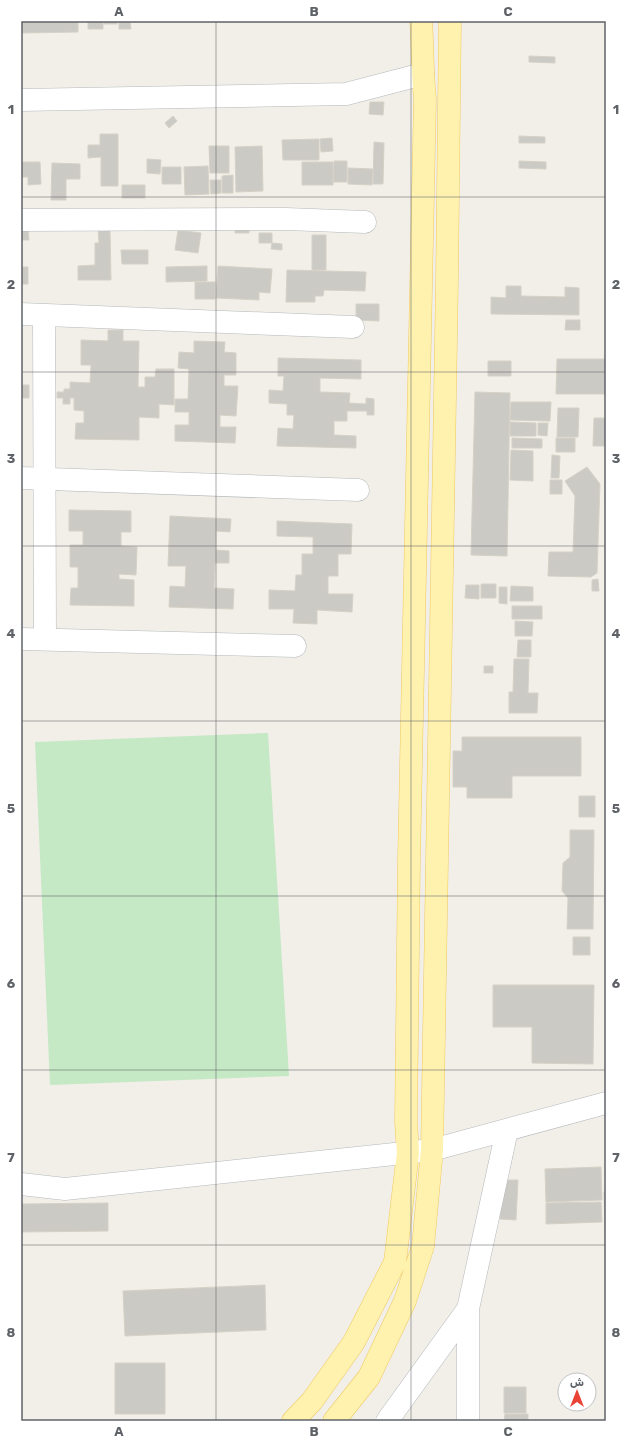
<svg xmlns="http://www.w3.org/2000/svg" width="627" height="1442" font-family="Rubik,'Noto Naskh Arabic',sans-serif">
<rect width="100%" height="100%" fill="#f1efe8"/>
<path fill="#c5e8c5" d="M268 733 289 1076 50 1085 35 742Z"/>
<path fill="#cccac5" stroke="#d6d1c6" d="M21 21H78V32L21 33Z
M88 21H103V29H88Z
M104 21H117V24H104Z
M119 21H130L131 29H119Z
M529 56 555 57V63L529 62Z
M370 102H384L383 115 369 114Z
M173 116 177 121 169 128 165 123Z
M100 134H118V186H101V157L88 158V145H100Z
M519 136 545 137V143H519Z
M332 138 333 151 321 152 320 139Z
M319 139V160H283L282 140Z
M374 142 384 143 383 184H373Z
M209 146H229V173H210Z
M262 146 263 191 236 192 235 147Z
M147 159 161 160 160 174 147 173Z
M334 161H347V182H333Z
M519 161 546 162V169L519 168Z
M21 162H40L41 184 28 185V177H21Z
M302 162H333V185H302Z
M52 163 80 164V179H66V200H51Z
M208 166 209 194 185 195 184 167Z
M162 167H181V184H162Z
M348 168 373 169 372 185 348 184Z
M233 175V193H222V176Z
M210 180H221V193L211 194Z
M122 185H145V198H122Z
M235 225H249V233H235Z
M21 227H28L29 240H21Z
M98 229H110L111 280H78V266L95 265V243H99Z
M178 230 201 233 198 253 175 250Z
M259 233H272V243H259Z
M312 235H326V270H312Z
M272 243 282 244V250L271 249Z
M121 250H148V264H122Z
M207 266V281L166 282V267Z
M218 266 272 269 270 293 259 292V300L216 298Z
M21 267H28V284H21Z
M287 270 366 272 365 291 324 290 323 296H315V302H286Z
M195 282H215V299H195Z
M506 286H521V296L565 297V287L579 288V315L491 314V297L506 298Z
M356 304H379V321L356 320Z
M566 320H580V330H565Z
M108 330H123V341H139L138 387H145V377H155L156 369H174V405L159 404V418L139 417V440L75 439 76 423H84V411L74 410V398H70V404H63V398H57V392H64V389H70V382L90 383 91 365H81V340L108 341Z
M194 341 225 342 224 352 236 353V375H224V386H238L236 416 220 415V427H236L235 443 175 441V425H189V412H175V399H188L189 369 178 368 179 352 194 353Z
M278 358 361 360V379L320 378V392L350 393 349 403 366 404V398L374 399V415H367V411H347V421H334V435L356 436V448L277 446 278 428 293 429 294 415H287V404L269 403V390L283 391 284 376H278Z
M557 359H606V394H556Z
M488 361H511V376H488Z
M21 385H29V398H21Z
M475 392 510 393 507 556 471 555Z
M511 402H551L550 421 510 420Z
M558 408H579L578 437H557Z
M594 418H606V446H593Z
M510 422 536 423V436H510Z
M538 423H548L547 436 538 435Z
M512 438 542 439V448H512Z
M556 438H575V452H556Z
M511 450 533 451V481L510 480Z
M552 455 560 456 559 478H551Z
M587 467 600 484 597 573 591 577 548 576 549 552H573L575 496 565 481Z
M550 480H562V494H550Z
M69 510 131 511V532H121V546L137 547 136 575 119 574V579L134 580V606L70 605 71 588H78V567H70V545H83V531H69Z
M170 516 231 519 230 532 216 531V550L229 551V563H215L214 588 234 589 233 609 169 607 170 586 185 587 186 566H168Z
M277 521 352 524 351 554H338V576H328V594H353L352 612 317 610V624L293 623 294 609H269V590L295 591 296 575H302V554H313V537L277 536Z
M598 579 599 591H592V580Z
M481 584H496V598H481Z
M466 585H479V599L465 598Z
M511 586 533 587V601H510Z
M499 587H507V604L499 603Z
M512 606H542V619H512Z
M515 621 533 622 532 636H515Z
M518 640H531V657H517Z
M514 659H529L528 693H538L537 713H509V692H513Z
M484 666H493V673H484Z
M462 737H581V776H512V798H467V787H453V751H462Z
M579 796H595V817H579Z
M570 830H594L593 929H567L568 898 562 891 563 863 570 857Z
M573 937H590V955H573Z
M493 985H594L593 1064 532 1063V1027H493Z
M601 1167 602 1200 546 1202 545 1169Z
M502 1180H518L516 1220 500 1219Z
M604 1192H606V1234H605Z
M601 1202 602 1222 546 1224V1203Z
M108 1203V1231L21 1232V1204Z
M265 1285 266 1330 125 1336 123 1291Z
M115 1363H165V1414H115Z
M504 1387H526V1413H504Z
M505 1414H528V1421H504Z"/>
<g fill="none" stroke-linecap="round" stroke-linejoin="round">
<defs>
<path id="minor" d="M21 100 346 94 423 74
M21 220 286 219 365 222
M21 314 353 327
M44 315 45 639
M21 478 358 490
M21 639 295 646
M21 1184 65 1189 432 1150 606 1103
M387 1421 468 1309 507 1130
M468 1421V1309"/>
<path id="major" d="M293 1421 312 1401 354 1342 395 1262 408 1153 406 1122 409 860 425 98C422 72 423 47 421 21
M334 1421 369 1377 405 1301 423 1246 432 1150 447 281 450 21"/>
</defs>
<use href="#minor" stroke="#b5b8bc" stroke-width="23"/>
<use href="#major" stroke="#f2c960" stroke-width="23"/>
<use href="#minor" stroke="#fff" stroke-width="22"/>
<use href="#major" stroke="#fff2af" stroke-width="22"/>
</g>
<path fill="none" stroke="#5f6368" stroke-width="1" stroke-opacity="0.55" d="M216 21V1421M411 21V1421M21 197H606M21 372H606M21 546H606M21 721H606M21 896H606M21 1070H606M21 1245H606"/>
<rect width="627" height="1442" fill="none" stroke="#ffffff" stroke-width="44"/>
<g transform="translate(577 1392)"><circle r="19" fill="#ffffff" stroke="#bfc1c3"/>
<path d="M0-3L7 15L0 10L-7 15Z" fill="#ea4335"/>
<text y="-6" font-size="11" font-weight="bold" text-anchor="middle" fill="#5f6368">ش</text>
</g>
<rect x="22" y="22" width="583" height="1398" fill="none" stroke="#5f6368" stroke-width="1.5"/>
<g font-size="13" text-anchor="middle" font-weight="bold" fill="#5f6368">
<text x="119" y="16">A</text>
<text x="314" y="16">B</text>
<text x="508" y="16">C</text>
<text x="11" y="114">1</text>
<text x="616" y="114">1</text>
<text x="11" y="289">2</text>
<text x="616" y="289">2</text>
<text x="11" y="463">3</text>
<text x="616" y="463">3</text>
<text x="11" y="638">4</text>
<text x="616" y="638">4</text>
<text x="11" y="813">5</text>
<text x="616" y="813">5</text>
<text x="11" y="988">6</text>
<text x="616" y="988">6</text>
<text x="11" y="1162">7</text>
<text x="616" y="1162">7</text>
<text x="11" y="1337">8</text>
<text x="616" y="1337">8</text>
<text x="119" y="1436">A</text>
<text x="314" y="1436">B</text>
<text x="508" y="1436">C</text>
</g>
</svg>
